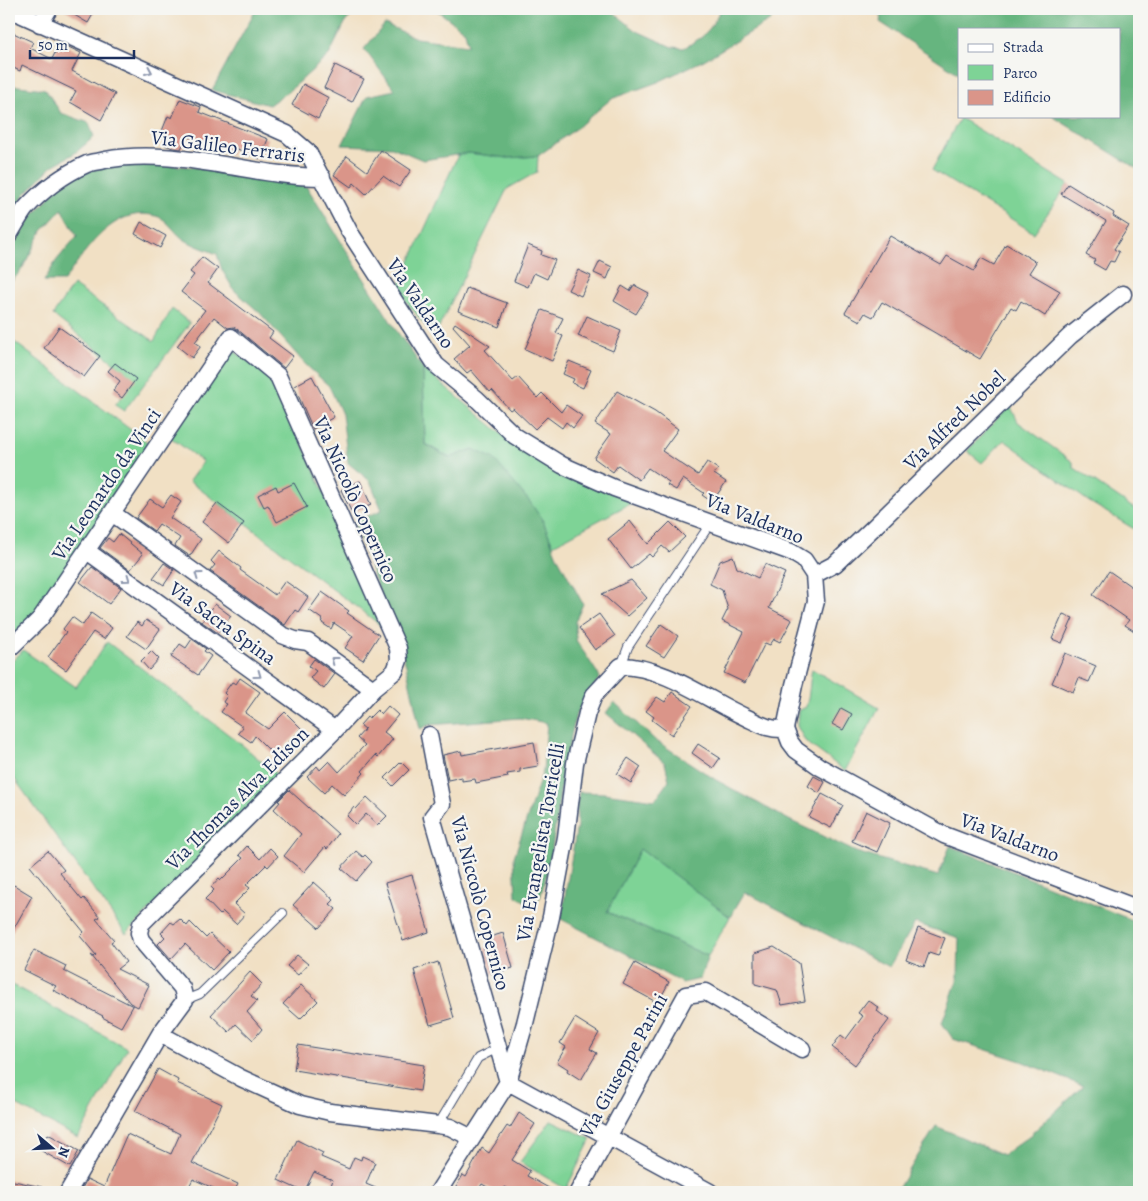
<svg xmlns="http://www.w3.org/2000/svg" width="1148" height="1201" font-family="Alegreya,serif">
<rect width="100%" height="100%" fill="#f6f6f2"/>
<filter id="ink" filterUnits="userSpaceOnUse"><feTurbulence type="fractalNoise" baseFrequency=".02" numOctaves="2"/><feDisplacementMap in="SourceGraphic" scale="10" xChannelSelector="R" yChannelSelector="G"/><feConvolveMatrix kernelMatrix="1 2 1 2 8 2 1 2 1" color-interpolation-filters="sRGB"/></filter>
<filter id="wash" filterUnits="userSpaceOnUse"><feTurbulence type="fractalNoise" baseFrequency=".0096" numOctaves="4" result="noise"/><feDisplacementMap in="SourceGraphic" scale="20" xChannelSelector="R" yChannelSelector="G"/><feGaussianBlur stdDeviation="1.12" result="paint"/><feColorMatrix in="noise" values="0 0 0 0 0 0 0 0 0 0 0 0 0 0 0 0 0 1.4 0 .05"/><feComposite in="paint" operator="in"/></filter>
<g filter="url(#wash)">
<rect width="100%" height="100%" fill="#f1e0c4"/>
<path fill="#7ed396" stroke="#4c817a" d="M960 118 1068 184 1034 233 932 170Z
M469 153 508 158 538 156 537 172 507 189 439 327 432 334 397 290 458 155Z
M73 285 154 341 172 309 190 323 124 411 115 405 135 379 53 315Z
M9 338 151 445 48 599 9 640Z
M231 349 274 379 383 627 189 481 203 462 170 437Z
M423 368 508 439 542 463 633 502 553 545 543 521 473 449 450 458 425 444Z
M1010 405 1018 422 1073 462V467L1139 512V532L1088 501 1004 440 982 463 967 451Z
M107 642 241 744 280 777 126 934 9 771V665L23 650 76 687Z
M812 669 879 708 845 771 805 741 797 726 798 711 806 707C810 695 809 682 812 669Z
M640 849 730 917 708 956 607 912Z
M9 983 127 1048 78 1138 9 1101Z
M551 1120 591 1139 566 1189 520 1162Z"/>
<path fill="#66b57f" stroke="#40726e" d="M256 9H360L346 21 329 55 295 86 269 105 212 90Z
M435 9H609L637 31 672 47 684 48 702 37 710 28 721 9H774L775 13 771 20 704 60 658 82 611 99 578 127 538 156 508 158 469 153 423 160 392 147 342 145 367 96 395 90 364 49 385 24 416 38 468 45 465 31Z
M883 9H1139V170L1052 116H1119V29H959V74L880 22Z
M9 85 45 89 61 113 89 123 94 137 75 153 52 166 24 195 9 220Z
M118 164C181 163 246 172 307 187L396 330 423 368 425 444 450 458 473 449 494 459 530 502 543 521 557 556 583 604 575 622 576 640 600 677 576 714 563 772 550 862 540 898 526 902 516 896 514 857 543 771 547 723 520 718 429 725 420 729 406 665 354 522 382 510 370 481 348 463 342 414 329 386 305 364 260 313 234 290 222 270 217 254C207 250 195 246 185 240 176 235 169 221 159 217 115 202 85 251 64 281H44L56 261 77 236 62 209 42 231 22 269 9 285V253L31 218 59 186 87 171Z
M614 702 655 740 716 780 789 820 856 852 938 876 950 846 1139 923V1192H896L936 1126 1003 1155 1030 1135 1083 1086 1021 1061 953 1039 942 1023 958 978 959 938 915 923 889 967 745 892 730 917 640 849 607 912 708 956 700 979 682 983 561 919 577 826V804L579 792 604 793 655 800 669 780 665 763 606 713Z"/>
<g id="blocks">
<path fill="#da9589" d="M64 9H96L88 23Z
M9 31 33 42 30 48 52 59 60 43 81 53 72 71 115 94 101 120 70 102 76 91 22 65 20 71 9 66Z
M335 65 364 79 352 102 324 88Z
M303 84 329 98 318 119 292 105Z
M180 99 201 107 199 112 268 139 260 159 233 147 230 154 187 136 181 149 173 148 165 145 167 139 160 136 168 116 172 118Z
M381 150 411 170 399 187 383 176 366 194 354 183 351 187 334 175 347 156 367 171Z
M1068 184 1114 213 1113 216 1129 226 1114 249 1119 252 1114 262 1110 261 1105 270 1093 263 1095 260 1086 255 1106 221 1061 194Z
M141 222 166 236 160 248 135 234Z
M890 236 941 265 947 256 974 271 981 258 994 265 1006 244 1036 262 1029 273 1060 291 1045 316 1021 301 1016 310 1011 307 980 359 882 302 873 317 865 313 860 321 845 313Z
M528 245 542 251 541 255 555 260 547 279 534 273 528 287 514 281Z
M202 257 218 269 208 283 273 332 269 338 293 356 284 368 237 329 233 327 228 328 214 317 195 342 201 346 192 358 177 346 205 310 181 292 194 275 190 272Z
M600 261 612 267 607 279 594 273Z
M578 270 591 276 581 296 568 290Z
M634 285 649 293 636 314 614 301 622 286 630 291Z
M467 288 507 303 499 327 458 311Z
M542 310 563 318 556 333 563 336 552 361 525 349Z
M587 316 621 331 613 351 578 336Z
M455 323 490 346 485 350 513 381 518 377 537 398 542 393 561 412 566 405 582 416 573 428 566 422 562 428 547 417 535 429 513 408 510 410 492 390 490 392 471 370 467 373 454 359 470 345 453 326Z
M59 327 100 356 84 377 44 348Z
M569 361 591 370 583 388 572 383 574 379 563 374Z
M115 363 136 379 122 398 113 391 120 381 108 371Z
M312 376 334 417 313 429 294 386Z
M617 391 655 412 678 429 662 451 698 475 707 462 718 469 714 474 726 482 712 502 702 495 704 493 683 479 676 490 667 485 669 482 648 468 639 480 618 465 613 472 594 458 611 434 595 424Z
M360 481 371 505 352 513 341 490Z
M294 483 307 507 277 522 268 505 264 507 258 495 276 486 278 491Z
M171 495 181 502 170 518 201 539 190 556 175 546 180 538 159 524 154 531 136 518 150 499 162 507Z
M217 503 244 523 229 543 202 522Z
M630 521 648 544 670 522 685 537 669 552 662 546 652 557 649 554 631 569 608 539Z
M119 534 143 554 130 570 100 548 108 538 113 542Z
M219 551 241 568 240 570 275 595 285 581 308 597 298 612 295 610 285 625 210 571 215 565 211 561Z
M733 556 737 568 758 578 765 564 785 573 769 608 792 620 780 642 774 639 770 645 765 643 745 683 724 673 744 632 722 621 728 609 722 590 710 584 720 561Z
M164 563 174 570 164 585 153 578Z
M92 567 121 588 109 604 80 582Z
M1109 571 1139 592V634L1125 625 1129 620 1093 595Z
M631 580 647 598 627 616 602 594Z
M322 592 349 611 347 613 379 635 363 660 345 648 353 636 334 623 331 629 322 623 323 620 309 610Z
M215 604 231 616 218 633 202 622Z
M91 613 112 628 104 639 93 632 66 670 48 657 66 632 63 629 72 617 83 625Z
M599 614 615 636 595 650 579 628Z
M1063 614 1073 618 1062 643 1052 639Z
M146 620 160 629 146 649 127 636 137 622 142 626Z
M661 624 678 636 664 657 646 646Z
M192 639 206 649 204 651 211 656 198 675 171 657 180 644 186 648Z
M151 651 159 659 149 670 141 661Z
M1065 653 1096 666 1089 682 1079 678 1073 692 1052 683Z
M314 659 335 674 324 689 310 678 316 671 309 666Z
M240 678 260 692 245 713 268 729 285 712 302 729 275 756 255 736 251 742 238 733 243 727 221 712 227 704 223 702 227 696 224 693 232 682 236 684Z
M672 692 692 706 672 735 652 720 654 717 646 711 657 697 665 702Z
M388 706 398 715 384 732 393 739 378 757 376 755 362 771 364 773 344 795 332 784 324 793 307 777 317 766 320 770 329 761 339 772 365 745 357 738 365 729 360 725 367 717 369 718 377 710 381 714Z
M841 708 852 714 843 730 832 724Z
M534 742 538 766 520 769V772L507 774 508 777 476 783 475 779 462 781V777L448 780 443 755 461 751 462 755Z
M698 744 720 758 713 768 692 753Z
M628 758 641 767 631 783 617 774Z
M401 762 409 770 393 786 385 778Z
M814 776 825 782 819 793 808 786Z
M289 790 338 834 327 849 325 847 304 872 284 856 301 834 274 809 280 802 278 801Z
M822 794 843 805 831 828 809 817Z
M367 797 387 816 378 825 366 814 356 825 347 816 354 807 356 809Z
M866 811 890 823 877 852 852 841Z
M247 846 260 859 270 848 278 856 268 867 265 864 266 865 246 885 250 888 234 904 245 914 236 924 223 912 220 915 205 899 214 890 211 887 219 878 221 880 243 858 239 855Z
M48 851 64 870 60 873 82 900 84 898 100 917 96 919 114 940 111 942 126 962 117 969 149 985 138 1007 130 1003 91 955 94 957 96 955 80 936 84 932 30 866Z
M356 851 363 857 365 855 372 862 356 881 341 868Z
M412 875 429 932 403 941 385 883Z
M314 882 334 900 330 904 336 909 319 928 293 905Z
M14 885 32 896 9 937V894Z
M180 919 187 926 190 922 206 938 210 934 229 952 212 970 185 944 171 959 158 944 165 937 161 933 171 922 174 924Z
M918 928 945 938 938 956 929 953 924 967 906 960Z
M503 933 513 968 492 974 484 948 489 947 487 938Z
M774 947 799 963 805 1001 782 1005 777 990 755 984V953Z
M34 950 66 966 64 971 133 1006 121 1027 102 1017 103 1016 53 990 56 986 24 970Z
M297 955 308 964 298 975 287 966Z
M438 962 454 1018 430 1025 414 970Z
M635 963 669 982 658 1003 623 984Z
M250 972 262 984 251 996 257 1001 247 1012 262 1029 253 1040 236 1024 229 1032 211 1015Z
M301 985 318 1001 300 1019 283 1004Z
M868 1000 879 1008 877 1011 889 1020 855 1065 832 1047 841 1035 846 1039 863 1016 858 1013Z
M575 1018 599 1033 590 1049 597 1053 581 1080 567 1071 568 1069 557 1062 566 1047 560 1043Z
M298 1045 424 1065 420 1091 294 1070Z
M158 1069 178 1080 177 1083 222 1104 192 1163 238 1184 234 1192H222L193 1179 186 1192H86L81 1190 87 1179 104 1187 127 1134 171 1154 180 1134 135 1111Z
M519 1113 535 1124 512 1160 530 1171 527 1176 556 1192H515L505 1187 502 1192H496L482 1184 477 1192H453L463 1175 466 1177 482 1148 489 1153 507 1126 510 1128Z
M48 1134 79 1151 70 1167 40 1150Z
M297 1140 323 1153 321 1157 349 1169 354 1157 361 1160 362 1156 375 1162 366 1184 385 1192H339L330 1188 333 1180 314 1172 304 1192 278 1180Z
M9 1180 42 1187 41 1192H9Z"/>
</g>
</g>
<g filter="url(#ink)">
<use href="#blocks" fill-opacity="0" stroke="#3b4a6d" stroke-width="1"/>
<g fill="none" stroke-linecap="round" stroke-linejoin="round">
<defs>
<path id="service" d="M621 666 628 647 710 524
M185 1000 200 994 283 913
M438 1125 478 1058 498 1048"/>
<path id="minor" d="M9 9 287 134 308 152 349 231 436 365 477 399 515 436 562 465 614 488 791 552 804 560 814 575 816 601 794 685 785 729 790 742 796 750 820 767 944 835 1139 909
M40 24 49 9
M9 235C14 227 19 217 25 209 41 191 64 174 87 164 92 162 99 162 105 160 177 146 250 177 322 177
M112 513 282 635 295 640 308 642 373 689
M87 551 335 730
M814 575 835 564 873 528 1070 336 1123 294
M9 649 40 619 231 337 278 376 398 648 399 660 395 671 373 689 335 730 141 924 139 933 141 940 182 988 185 1000 160 1034 68 1192
M429 735 442 804 432 817 508 1082
M160 1034 241 1078 300 1105 330 1112 438 1125 450 1127 472 1138
M508 1082 710 1192
M438 1192 508 1082 525 1023 551 917 566 837 575 763 587 713 594 695 621 666C663 666 708 700 745 717 760 724 768 730 785 729
M578 1192 686 995 706 992 802 1049"/>
</defs>
<use href="#service" stroke="#3b4a6d" stroke-width="10"/>
<use href="#minor" stroke="#3b4a6d" stroke-width="19"/>
<use href="#service" stroke="#fff" stroke-width="8"/>
<use href="#minor" stroke="#fff" stroke-width="16"/>
</g>
<defs><path id="oneway-chevron" d="M-2-3.5L2.5 0L-2 3.5" fill="none" stroke-width="1.6" stroke-linecap="round" stroke-linejoin="round" transform="scale(1.25)"/></defs>
<g stroke="#8d97ae">
<use href="#oneway-chevron" transform="translate(149 71) rotate(24)"/>
<use href="#oneway-chevron" transform="translate(198 575) rotate(-144)"/>
<use href="#oneway-chevron" transform="translate(127 579) rotate(36)"/>
<use href="#oneway-chevron" transform="translate(334 660) rotate(-143)"/>
<use href="#oneway-chevron" transform="translate(258 675) rotate(36)"/>
</g>
</g>
<g text-anchor="middle" stroke-width="4.5" stroke-linejoin="round" paint-order="stroke">
<g font-size="20" fill="#1b2f5e" stroke="#f6f6f2">
<text transform="translate(228 146) rotate(7)" y="7">Via Galileo Ferraris</text>
<text transform="translate(421 303) rotate(56)" y="7">Via Valdarno</text>
<text transform="translate(954 420) rotate(-44)" y="7">Via Alfred Nobel</text>
<text transform="translate(106 484) rotate(-56)" y="7">Via Leonardo da Vinci</text>
<text transform="translate(356 499) rotate(66)" y="7">Via Niccolò Copernico</text>
<text transform="translate(755 518) rotate(22)" y="7">Via Valdarno</text>
<text transform="translate(223 623) rotate(36)" y="7">Via Sacra Spina</text>
<text transform="translate(237 798) rotate(-45)" y="7">Via Thomas Alva Edison</text>
<text transform="translate(1010 837) rotate(21)" y="7">Via Valdarno</text>
<text transform="translate(540 842) rotate(-80)" y="7">Via Evangelista Torricelli</text>
<text transform="translate(481 903) rotate(75)" y="7">Via Niccolò Copernico</text>
<text transform="translate(623 1065) rotate(-61)" y="7">Via Giuseppe Parini</text>
</g>
</g>
<rect width="1148" height="1201" fill="none" stroke="#f6f6f2" stroke-width="30"/>
<rect x="958" y="28" width="162" height="90" fill="#f6f6f2" stroke="#9ea6b7"/>
<rect x="968" y="44" width="25" height="8" fill="#ffffff" stroke="#9ea6b7"/>
<text x="1003" y="52" font-size="15" fill="#1b2f5e">Strada</text>
<rect x="968" y="65" width="25" height="15" fill="#7ed396" stroke="#9ea6b7"/>
<text x="1003" y="78" font-size="15" fill="#1b2f5e">Parco</text>
<rect x="968" y="90" width="25" height="15" fill="#da9589" stroke="#9ea6b7"/>
<text x="1003" y="102" font-size="15" fill="#1b2f5e">Edificio</text>
<g transform="translate(52 1148) rotate(109)" stroke="#f6f6f2" stroke-width="4" paint-order="stroke">
<path d="M0-4L9 19L0 12L-9 19Z" fill="#1b2f5e"/>
<text y="-8" font-size="14" font-weight="bold" text-anchor="middle" fill="#1b2f5e">N</text>
</g>
<path d="M30 50v8h104v-8" fill="none" stroke="#1b2f5e" stroke-width="2.5"/>
<text x="38" y="50" font-size="15" fill="#1b2f5e" stroke="#f6f6f2" stroke-width="4" paint-order="stroke">50 m</text>
</svg>
